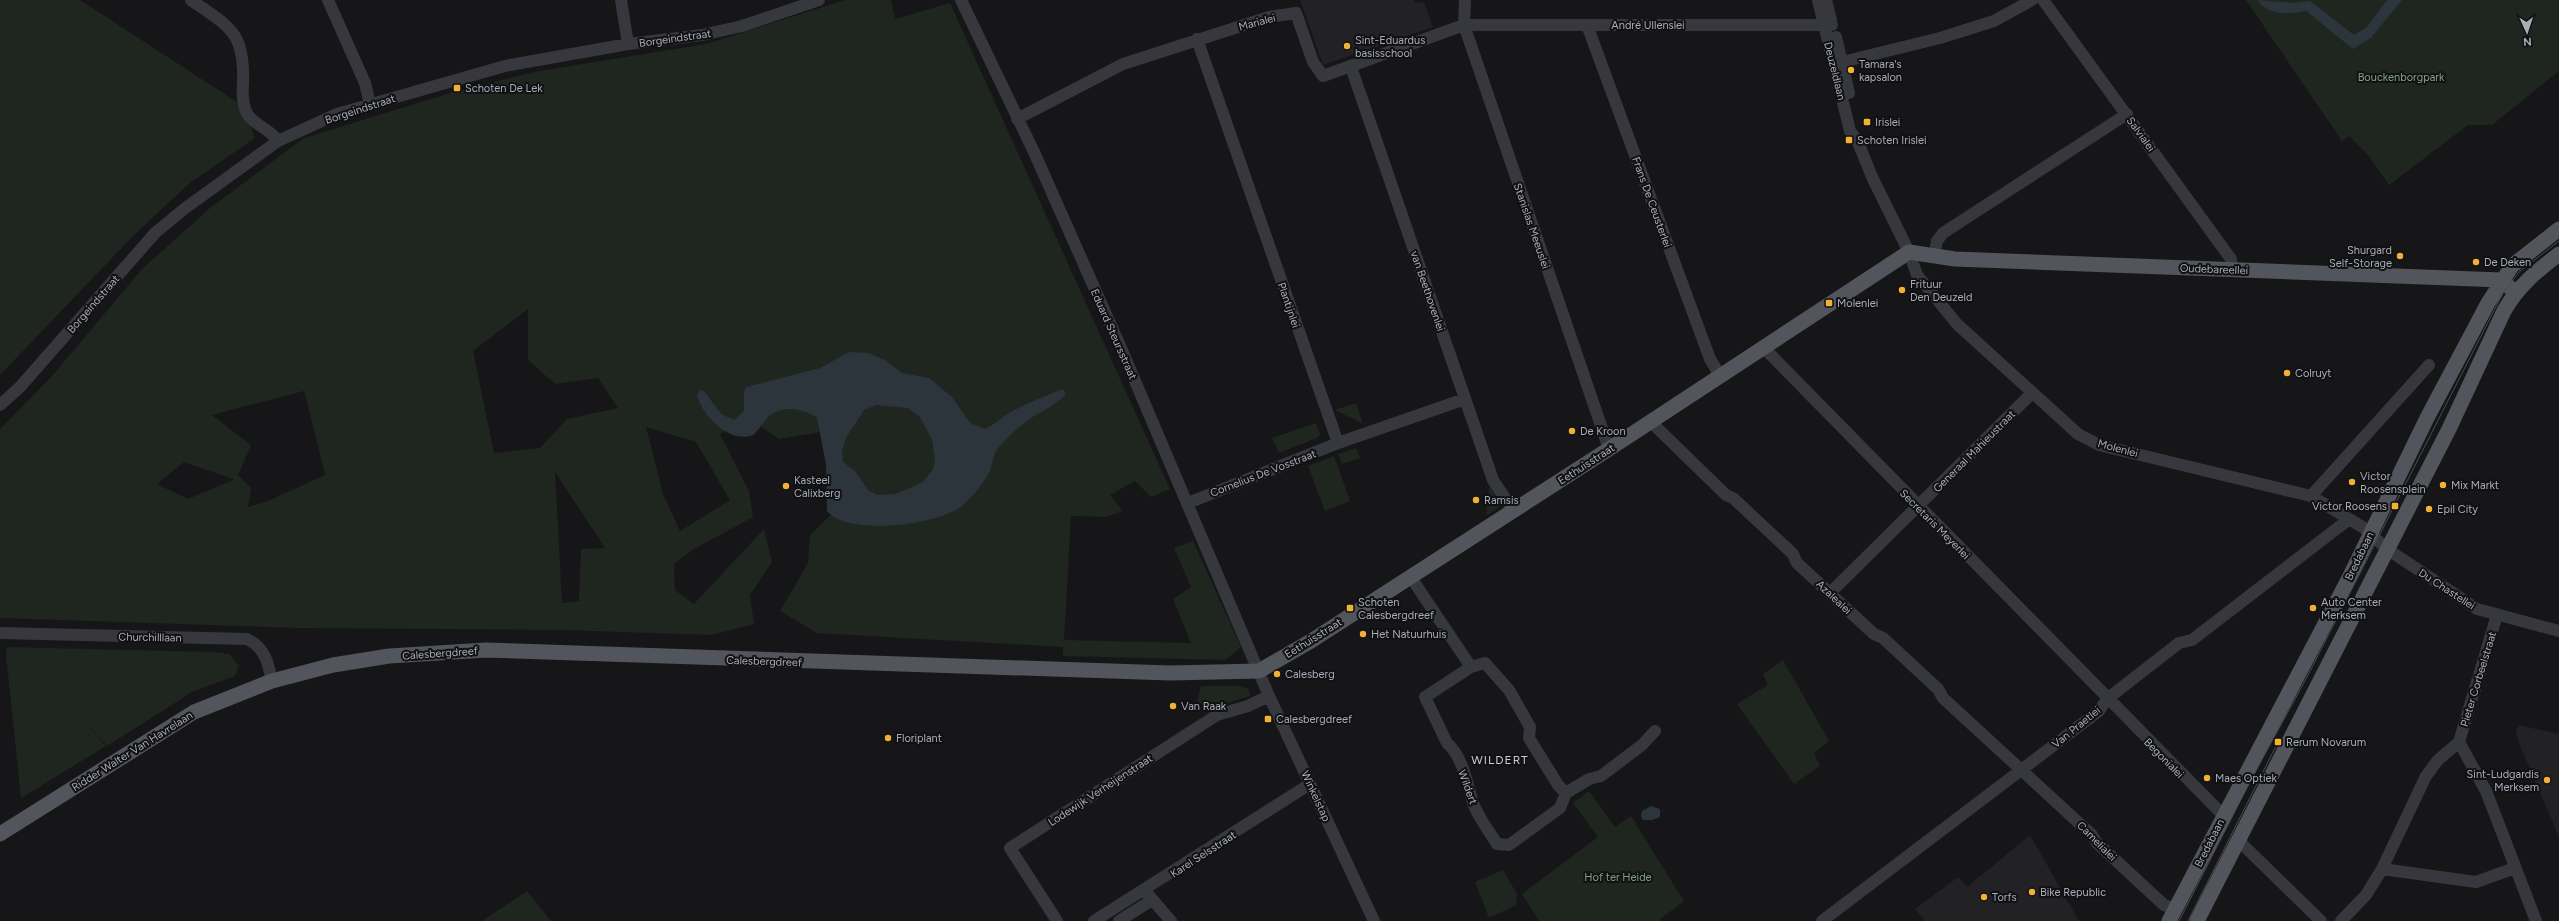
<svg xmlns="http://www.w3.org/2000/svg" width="2559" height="921" font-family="Figtree,sans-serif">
<rect width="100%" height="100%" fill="#161618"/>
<path fill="#222225" d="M1300 0H1414L1415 3 1424 2 1433 27 1323 65Z
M2518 725 2559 734V837L2520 746 2516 734Z
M2030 835 2079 921H1925L1915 909 1958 877 1967 887Z"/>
<path fill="#1e261f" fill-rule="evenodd" d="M0 0H80L243 106 255 138 193 181 158 172 192 181 134 235 0 375Z
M845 0H891L895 19 950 3 1170 489 1151 497 1135 481 1110 495 1123 511 1106 517 1071 516 1064 640 1191 643 1173 599 1191 587 1174 548 1193 541 1241 647 1225 660 1063 656V647L817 633 780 611 808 563 810 535 838 508 833 430 779 439 748 418 720 434 749 491 753 517 694 549 674 564 675 590 694 604 764 529 772 562 750 595 754 624 712 635 563 630 298 628 0 618V429L52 376 142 269 210 208 304 138 457 91 539 71 706 44ZM528 309V360L555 384 598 378 618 408 567 419 540 448 494 453 473 351ZM304 391 325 475 268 501 248 507 251 488 238 475 251 445 212 415ZM646 427 696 442 730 500 680 531 663 494ZM184 462 233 479V480L188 499 157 484ZM555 472 605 548 581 549 579 601 562 603Z
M2246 0H2559V71L2492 125H2468L2389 185 2369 156 2349 136 2342 141Z
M1356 403 1363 424 1335 410Z
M1316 423 1320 434 1317 438 1279 453 1272 438Z
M1356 448 1360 458 1342 464 1338 454Z
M1334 456 1350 501 1325 511 1308 466Z
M1493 485 1505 503 1486 516 1489 488Z
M7 647 213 652 229 654 239 666 235 676 192 692 107 746 56 690 106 746 21 798 6 655Z
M1783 660 1829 741 1814 753 1820 766 1794 784 1737 704 1768 685 1763 674Z
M1201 686H1240L1249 689 1250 696 1210 709 1197 702Z
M1589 791 1615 827 1631 816 1684 901 1658 921H1539L1522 894 1598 837 1573 803Z
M1503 870 1517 894 1516 905 1489 918 1475 882Z
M527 891 551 921H482Z"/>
<path fill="#2c353c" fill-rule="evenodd" d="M2257 0 2294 3 2310 1 2354 35 2367 27 2387 0H2402L2371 38 2353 49 2306 11C2288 14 2269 16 2257 0Z
M849 352 868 353 885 360 902 373 929 378 952 397 970 423 985 429C995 425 1001 417 1011 412 1027 403 1046 396 1063 389L1066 394C1054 407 1037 413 1024 423 1015 430 1008 438 1000 446 992 453 993 465 989 473 983 484 973 496 964 504 943 525 848 537 827 511L826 464 817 418C805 409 786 405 772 414 765 419 760 429 753 435 730 444 702 416 697 395L700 390 704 391 721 414 734 420 744 411V392L746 387 820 368ZM876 405 908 408 920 417 932 440 935 459 933 469 923 482 910 488 895 494 877 495 868 490 856 472 843 462 842 451 846 438 864 410Z
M1651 806 1660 809V817L1652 820H1643L1641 816 1642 811Z"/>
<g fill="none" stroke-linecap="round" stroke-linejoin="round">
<path stroke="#37383d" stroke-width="12" d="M191 0C231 28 245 32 243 85 242 93 243 108 248 115 255 125 271 130 278 141
M328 0 365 83 370 104
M621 0 628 44
M961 0 1034 152 1121 348 1269 696 1374 921
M1465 0 1464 25 1609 449
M1818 0 1850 131 1857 140 1873 179 1909 252 1917 275 1957 324 2078 434 2099 445 2311 496 2364 528 2387 549 2477 609 2559 631
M1826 0 1831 20
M2043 0 2231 259 2233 270
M1587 25 1710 359 1721 377
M1836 37 1849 93
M1197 39 1338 443 1465 399
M1834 64 1940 38 1994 21 2032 0
M1351 67 1493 480 1513 510
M1017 119 1123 64 1269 17 1296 13 1313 62 1323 76 1464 25H1832
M1934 257 1937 241 1943 233 2127 114
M1764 348 2223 815
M0 405 20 387 155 233 184 209 278 141 337 114 505 66 628 44 702 35 742 26 819 0
M1651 422 1726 495 1733 498 1793 554 1797 563 1874 634 1883 638 1938 689 1943 698 2092 835 2096 842 2164 905 2175 909
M2311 496 2429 365
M1188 503 1338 443
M1410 576 1471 667 1425 697 1447 743C1463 757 1467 783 1473 803 1478 817 1489 831 1497 844L1509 845 1560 808 1566 793 1558 785 1529 738 1530 727 1509 690 1485 663 1471 667
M1830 593 2032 393
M0 633 247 639C265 648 268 662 272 681
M2459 742 2486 791 2536 921
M2459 742 2497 615
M1566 793 1589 779 1601 776 1642 745 1655 731
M2239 841 2321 921
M2382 869 2476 882 2515 868
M1145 891 1171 921
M1057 921 1010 848 1217 715 1248 706 1269 696
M1094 921 1310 784
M1119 921 1152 900
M1822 921 2099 711 2107 699 2179 643 2192 640 2348 520
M2341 921 2366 895 2382 869 2426 776 2438 760 2459 742"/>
<path stroke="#53555c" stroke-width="15" d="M0 834 194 712 272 681 333 665 389 656 486 650 1170 673 1259 671 1311 641 1609 449 1909 252 1955 259 2501 280 2515 292
M2169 921 2349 578 2427 418 2488 303 2512 266 2559 229
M2197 921 2449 429 2504 311C2518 286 2537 271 2559 254"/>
<path stroke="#4a4c52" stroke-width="1" d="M2179 921 2254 774 2306 679 2503 293 2519 272 2559 241
M2188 921 2276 746"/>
</g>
<g fill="#f2b134" stroke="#111113" stroke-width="1.5">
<circle cx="1347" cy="46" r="4"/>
<circle cx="1851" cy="70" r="4"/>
<rect x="453" y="84" width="8" height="8" rx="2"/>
<rect x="1863" y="118" width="8" height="8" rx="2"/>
<rect x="1845" y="136" width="8" height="8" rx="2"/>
<circle cx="2400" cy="256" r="4"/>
<circle cx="2476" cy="262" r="4"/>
<circle cx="1902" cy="290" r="4"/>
<rect x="1825" y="299" width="8" height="8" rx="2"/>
<circle cx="2287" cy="373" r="4"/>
<circle cx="1572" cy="431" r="4"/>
<circle cx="2352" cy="482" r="4"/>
<circle cx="2443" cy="485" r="4"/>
<circle cx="786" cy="486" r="4"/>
<circle cx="1476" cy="500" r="4"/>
<rect x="2391" y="502" width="8" height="8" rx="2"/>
<circle cx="2429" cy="509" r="4"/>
<rect x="1346" y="604" width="8" height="8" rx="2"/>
<circle cx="2313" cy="608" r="4"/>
<circle cx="1363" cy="634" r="4"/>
<circle cx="1277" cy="674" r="4"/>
<circle cx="1173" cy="706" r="4"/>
<rect x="1264" y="715" width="8" height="8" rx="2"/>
<circle cx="888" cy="738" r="4"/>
<rect x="2274" y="738" width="8" height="8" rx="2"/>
<circle cx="2207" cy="778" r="4"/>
<circle cx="2547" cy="780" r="4"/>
<circle cx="2032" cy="892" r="4"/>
<circle cx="1984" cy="897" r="4"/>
</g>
<g text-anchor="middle" stroke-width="4" stroke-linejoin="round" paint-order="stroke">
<g font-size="11" fill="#a8adb8" stroke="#111113">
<text transform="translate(1257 22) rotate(-15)" y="4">Marialei</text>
<text x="1648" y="29">André Ullenslei</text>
<text transform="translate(675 38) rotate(-8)" y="4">Borgeindstraat</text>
<text transform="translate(1835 71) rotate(76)" y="4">Deuzeldlaan</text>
<text transform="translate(360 109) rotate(-18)" y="4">Borgeindstraat</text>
<text transform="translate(2141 134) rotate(54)" y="4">Salvialei</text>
<text transform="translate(1652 202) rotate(70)" y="4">Frans De Ceusterlei</text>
<text transform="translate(1532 226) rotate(71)" y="4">Stanislas Meeuslei</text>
<text transform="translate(2214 269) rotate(2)" y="4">Oudebareellei</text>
<text transform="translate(1428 291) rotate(71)" y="4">van Beethovenlei</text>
<text transform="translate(93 304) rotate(-49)" y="4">Borgeindstraat</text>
<text transform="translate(1289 305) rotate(71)" y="4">Plantijnlei</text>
<text transform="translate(1114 334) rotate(66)" y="4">Eduard Steursstraat</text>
<text transform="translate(2118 448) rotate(15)" y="4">Molenlei</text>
<text transform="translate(1974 451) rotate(-45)" y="4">Generaal Mahieustraat</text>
<text transform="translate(1586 464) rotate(-33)" y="4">Eethuisstraat</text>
<text transform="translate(1263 473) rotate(-21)" y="4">Cornelius De Vosstraat</text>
<text transform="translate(1935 524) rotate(45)" y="4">Secretaris Meyerlei</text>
<text transform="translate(2359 556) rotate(-64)" y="4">Bredabaan</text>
<text transform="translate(2447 589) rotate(33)" y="4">Du Chastellei</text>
<text transform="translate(1834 597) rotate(43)" y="4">Azalealei</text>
<text transform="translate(150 637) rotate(1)" y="4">Churchilllaan</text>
<text transform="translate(1313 638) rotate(-32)" y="4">Eethuisstraat</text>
<text transform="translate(440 653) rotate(-4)" y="4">Calesbergdreef</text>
<text transform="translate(764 661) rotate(2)" y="4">Calesbergdreef</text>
<text transform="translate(2478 679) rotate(-73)" y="4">Pieter Corbeelstraat</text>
<text transform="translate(2076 727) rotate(-39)" y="4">Van Praetlei</text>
<text transform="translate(132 751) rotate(-32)" y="4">Ridder Walter Van Havrelaan</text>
<text transform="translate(2164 758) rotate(45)" y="4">Begonialei</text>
<text transform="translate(1468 787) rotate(70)" y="4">Wildert</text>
<text transform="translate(1100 790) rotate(-33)" y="4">Lodewijk Verheijenstraat</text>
<text transform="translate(1316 796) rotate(65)" y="4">Winkelstap</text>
<text transform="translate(2097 841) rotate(45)" y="4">Camelialei</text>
<text transform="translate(2209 843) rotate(-63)" y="4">Bredabaan</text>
<text transform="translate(1203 854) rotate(-33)" y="4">Karel Selsstraat</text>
</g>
<g font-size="11" fill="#a8adb8" stroke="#111113" text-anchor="start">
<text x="1355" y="44">Sint-Eduardus<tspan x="1355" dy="13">basisschool</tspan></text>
<text x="1859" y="68">Tamara's<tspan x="1859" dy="13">kapsalon</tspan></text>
<text x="465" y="92">Schoten De Lek</text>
<text x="1875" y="126">Irislei</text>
<text x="1857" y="144">Schoten Irislei</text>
<text x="2392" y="254" text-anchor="end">Shurgard<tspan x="2392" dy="13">Self-Storage</tspan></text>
<text x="2484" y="266">De Deken</text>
<text x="1910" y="288">Frituur<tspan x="1910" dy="13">Den Deuzeld</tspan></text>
<text x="1837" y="307">Molenlei</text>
<text x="2295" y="377">Colruyt</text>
<text x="1580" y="435">De Kroon</text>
<text x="2360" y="480">Victor<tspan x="2360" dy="13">Roosensplein</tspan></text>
<text x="794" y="484">Kasteel<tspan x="794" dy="13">Calixberg</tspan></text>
<text x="2451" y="489">Mix Markt</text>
<text x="1484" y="504">Ramsis</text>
<text x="2387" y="510" text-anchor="end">Victor Roosens</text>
<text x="2437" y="513">Epil City</text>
<text x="1358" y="606">Schoten<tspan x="1358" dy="13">Calesbergdreef</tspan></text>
<text x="2321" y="606">Auto Center<tspan x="2321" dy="13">Merksem</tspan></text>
<text x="1371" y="638">Het Natuurhuis</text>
<text x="1285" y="678">Calesberg</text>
<text x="1181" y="710">Van Raak</text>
<text x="1276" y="723">Calesbergdreef</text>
<text x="896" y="742">Floriplant</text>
<text x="2286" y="746">Rerum Novarum</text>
<text x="2539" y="778" text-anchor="end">Sint-Ludgardis<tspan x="2539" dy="13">Merksem</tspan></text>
<text x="2215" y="782">Maes Optiek</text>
<text x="2040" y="896">Bike Republic</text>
<text x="1992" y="901">Torfs</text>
</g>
<g font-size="11" fill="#7fa381" stroke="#111113">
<text x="2401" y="81">Bouckenborgpark</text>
<text x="1618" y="881">Hof ter Heide</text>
</g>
<g font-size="12" letter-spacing="1" fill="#c9ccd4" stroke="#111113">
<text x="1500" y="764">WILDERT</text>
</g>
</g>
<g transform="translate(2527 32) rotate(177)" stroke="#111113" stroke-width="3" paint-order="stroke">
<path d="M0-3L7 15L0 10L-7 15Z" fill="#a8adb8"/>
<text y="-6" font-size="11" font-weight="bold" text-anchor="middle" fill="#a8adb8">N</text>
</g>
</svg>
